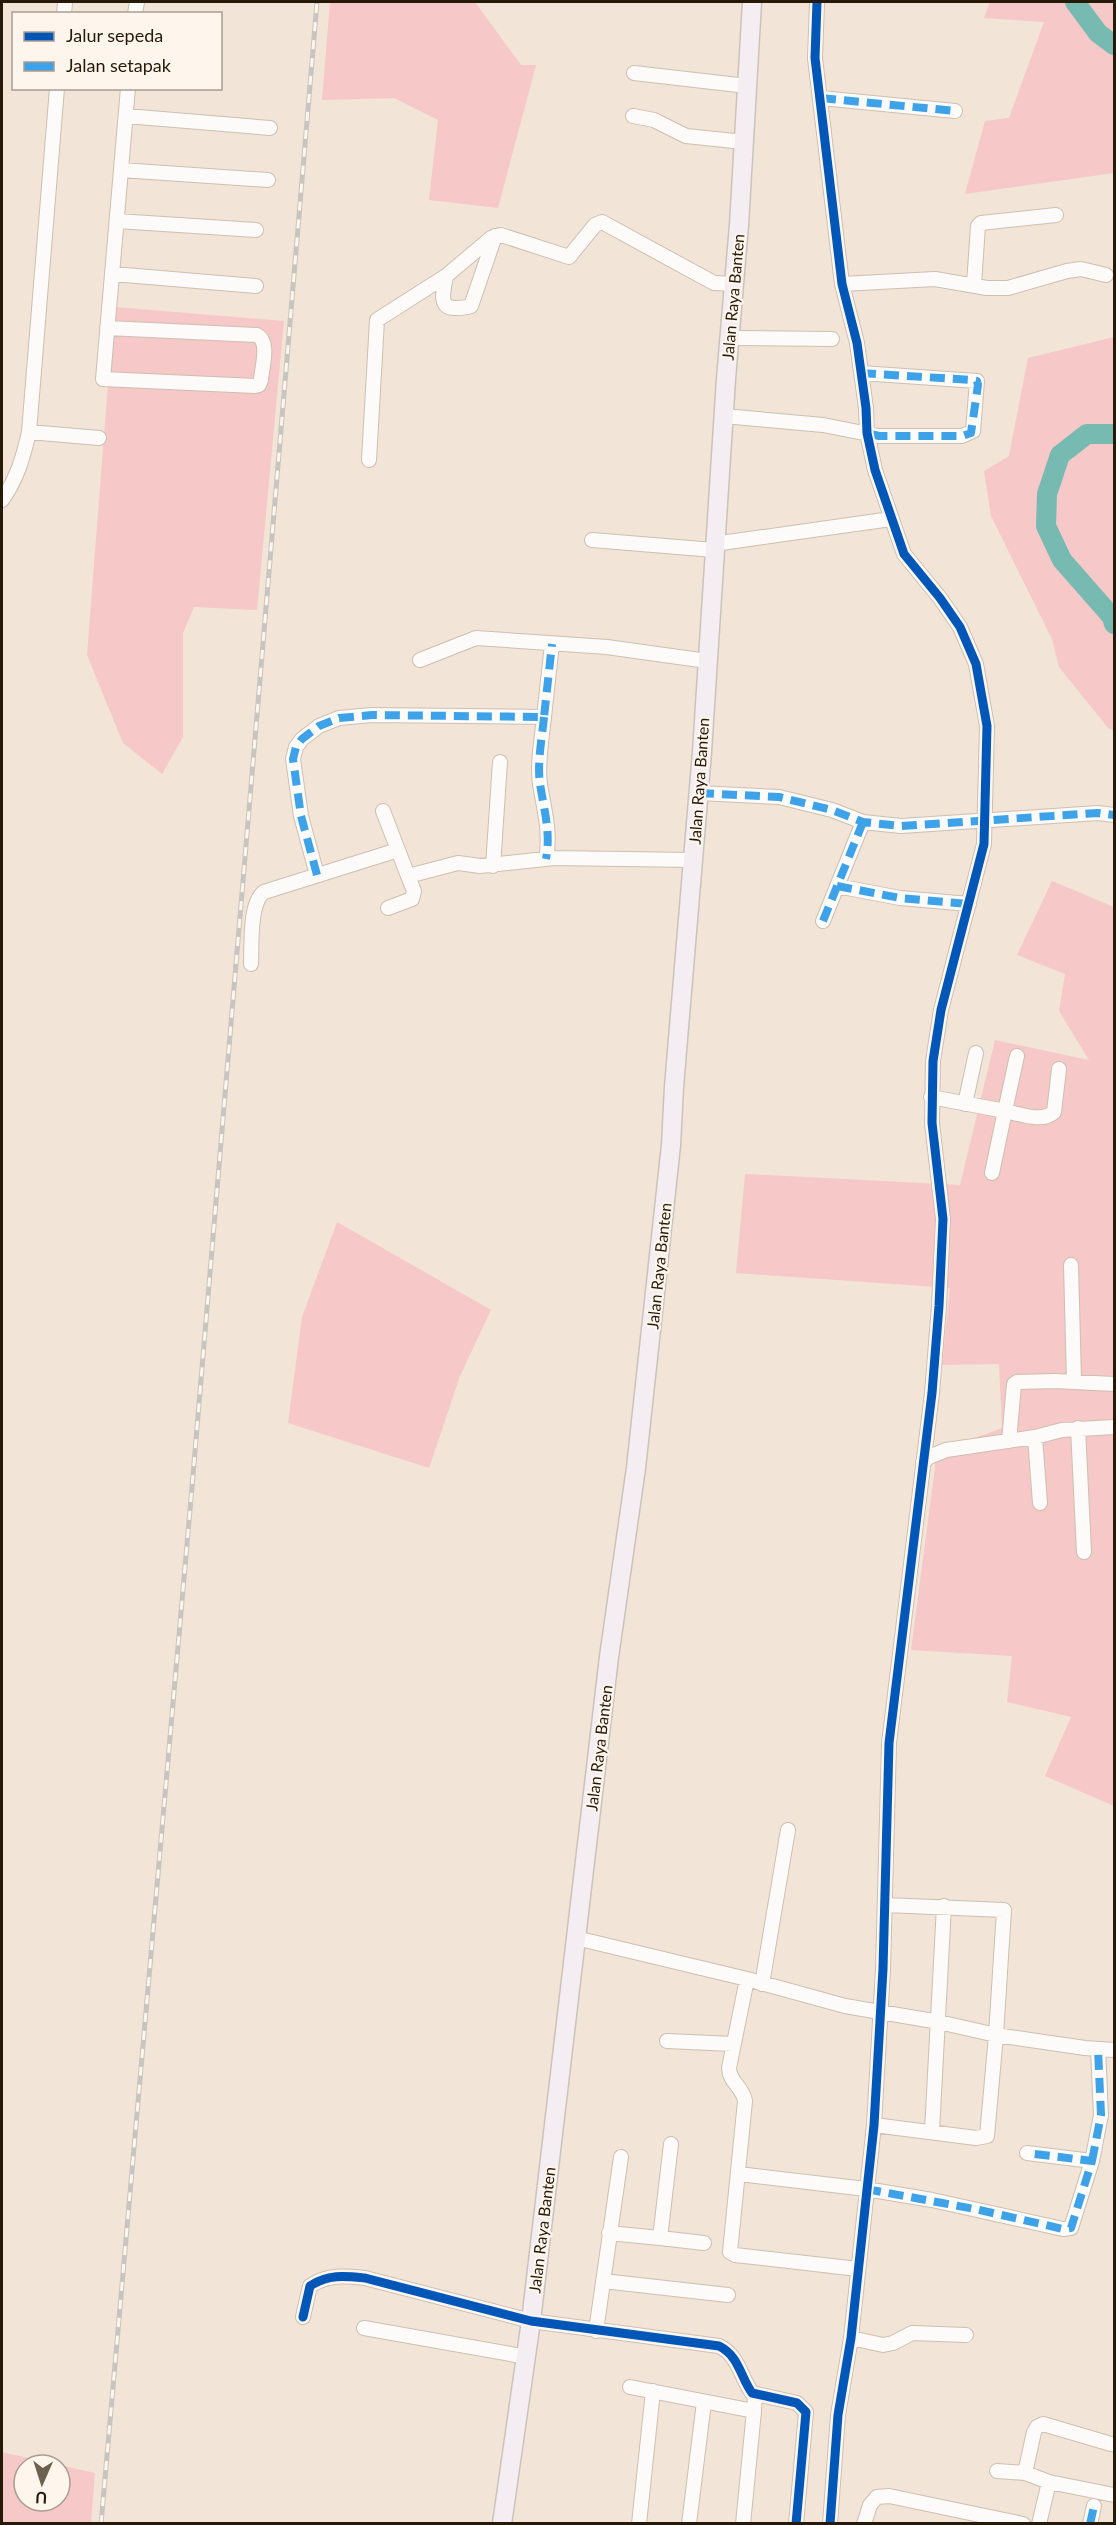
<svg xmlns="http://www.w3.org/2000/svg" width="1116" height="2525" font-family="Lato,sans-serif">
<rect width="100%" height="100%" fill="#f2e4d6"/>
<path fill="#f6c8c7" d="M330 2H475L521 65H536L498 208 429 200 438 120 394 98 322 100Z
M990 2H1114V173L965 194 985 121 1009 118 1044 22 984 18Z
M114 307 284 321 257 610 194 607 183 633V737L162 774 123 743 87 655Z
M1114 337V730L1109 729 1059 667 1052 639 991 516 984 471 1009 456 1028 358Z
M1052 881 1114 907V1806L1045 1776 1071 1717 1007 1702 1012 1656 911 1650 937 1452 1002 1428 999 1364 942 1365 950 1288 736 1273 745 1174 960 1185 995 1040 1089 1060 1059 1011 1065 974 1017 955Z
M337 1222 491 1310 460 1376 429 1468 288 1423 302 1317Z
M2 2452 59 2465H24V2501H60V2465L95 2473 91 2523H2Z"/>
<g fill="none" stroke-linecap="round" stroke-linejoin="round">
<path stroke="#76bab2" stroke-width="20" d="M1075 2 1098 33 1114 45
M1114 434H1087L1060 455 1047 494 1046 526 1062 560 1112 617 1114 624"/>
<defs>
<path id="minor" d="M817 2 815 58 842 284 857 343 866 408 867 433 875 470 904 554 940 598 960 627 976 664 987 726 984 844 941 1010 933 1061 932 1123 943 1219 939 1306 932 1393 889 1743 883 1969 874 2125 851 2338 838 2415 830 2524
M64 14 65 2
M135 14 137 2
M634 73 747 86
M57 88 29 432 99 438
M821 98 955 111
M126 116 270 128
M633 116 654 120 686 136 744 142
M121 170 268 180
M117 221 256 230
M113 274 256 286
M446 276C444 289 437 309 456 308 461 308 465 308 471 306L495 236
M842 284 935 279 987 288H1008L1067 271 1081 269 1106 275
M974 284 978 226 981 223 1056 215
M107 328 257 335C270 342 262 366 261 380L259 385 255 386 103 379 128 88
M730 338 832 339
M724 416 823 425 879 436H962L973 431 977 381 861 373
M369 460 377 320 446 276 491 238 501 235 569 257 595 225 602 222 714 283 734 284
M2 500C17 479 23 458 29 432
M592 540 714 550
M714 544 891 519
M420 660 476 638 607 647 707 661
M544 717C542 738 537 763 540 784 544 810 551 832 546 859
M699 793 779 797 832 810 863 822 901 826 1098 813 1114 815
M383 811 408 876 458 863 480 866 554 858 693 860
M493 866 500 762
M317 875 301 816 293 759 296 747 302 739 319 726 339 718 372 715 544 717 552 644
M837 886 900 898 969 904
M388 908 412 899 414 891 408 876
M823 921 863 822
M251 964C252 945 249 903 264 892L398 850
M1017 1056 1005 1111C1020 1114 1042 1123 1054 1112L1059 1069
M931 1097 1005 1111 992 1173
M965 1104 976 1053
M1071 1265 1074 1381
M1078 1428 1084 1552
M1035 1437 1040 1503
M1009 1441 1014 1384 1017 1382 1055 1381 1114 1384
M923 1462 929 1457 946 1450 1035 1437 1062 1430 1114 1427
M576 1938 747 1979 845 2006 939 2022 996 2035 1085 2048 1114 2050
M747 1979 729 2068C729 2082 743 2087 745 2101L730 2252 735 2255 858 2269
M762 1984 788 1830
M667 2041 733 2044
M874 2125 976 2138 987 2136 996 2035 1004 1910 885 1905
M932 2131 944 1906
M1092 2161 1101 2115 1098 2049
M739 2174 866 2189 932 2200 1063 2229 1071 2228 1092 2161 1027 2153
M609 2233 660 2238 671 2144
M660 2238 704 2243
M603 2281 728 2295
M303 2317 310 2286C328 2274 345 2276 365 2278L531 2321 719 2346C739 2356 740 2376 752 2393L797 2403 806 2412 796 2524
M364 2328 527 2357
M596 2331 621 2157
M851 2338 883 2345 893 2343 912 2333 966 2335
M630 2387 754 2411 755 2394
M997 2471 1025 2473 1049 2482 1114 2495
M1025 2473 1034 2432 1037 2427 1043 2424 1111 2444
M639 2524 653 2391
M689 2524 704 2402
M743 2524 754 2411
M864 2524 870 2505 877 2497 889 2496 1023 2524
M1039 2524 1049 2482
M1090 2524 1094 2506"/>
<path id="major" d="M502 2524 531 2321 609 1657 636 1468 671 1145 674 1087 702 752 726 379 739 225 752 2"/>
</defs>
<use href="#minor" stroke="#cdbfb1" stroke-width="16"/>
<use href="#major" stroke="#cbc3bb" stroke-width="21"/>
<use href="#minor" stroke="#fdfbf9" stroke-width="14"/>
<use href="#major" stroke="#f4eef2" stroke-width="18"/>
<defs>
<path id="rail" d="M101 2524 192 1487 317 2"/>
</defs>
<use href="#rail" stroke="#c8c5c0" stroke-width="5"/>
<use href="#rail" stroke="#fef5ed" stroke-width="3" stroke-dasharray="9" stroke-linecap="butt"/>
<path stroke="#3ea2e9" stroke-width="8" stroke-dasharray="15 8" stroke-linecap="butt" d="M821 98 955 111
M861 373 971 380 977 381 978 385 971 433 962 436H879L867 433
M544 717C542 738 537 763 540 784 544 810 551 832 546 859
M699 793 779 797 832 810 863 822 901 826 1098 813 1114 815
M317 875 301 816 293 759 296 747 302 739 319 726 339 718 372 715 544 717 552 644
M837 886 900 898 969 904
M823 921 863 822
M1092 2161 1101 2115 1098 2049
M866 2189 975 2209 1063 2229 1071 2228 1092 2161 1027 2153
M1090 2524 1094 2506"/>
<defs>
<path id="cycleway" d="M817 2 815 58 842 284 857 343 866 408 867 433 875 470 904 554 940 598 960 627 976 664 987 726 984 844 941 1010 933 1061 932 1123 943 1219 939 1306 932 1393 889 1743 883 1969 874 2125 851 2338 838 2415 830 2524
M303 2317 310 2286C328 2274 345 2276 365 2278L531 2321 719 2346C739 2356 740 2376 752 2393L797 2403 806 2412 796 2524"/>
</defs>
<use href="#cycleway" stroke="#fef5ed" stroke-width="13"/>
<use href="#cycleway" stroke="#0057b8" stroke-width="9"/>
</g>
<g text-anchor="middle" stroke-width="4.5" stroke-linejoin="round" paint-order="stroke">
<g font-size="16" fill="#271908" stroke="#fef5ed">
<text transform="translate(733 297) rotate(-85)" y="6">Jalan Raya Banten</text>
<text transform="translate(699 781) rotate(-86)" y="6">Jalan Raya Banten</text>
<text transform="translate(659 1266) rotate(-84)" y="6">Jalan Raya Banten</text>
<text transform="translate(599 1748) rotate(-83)" y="6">Jalan Raya Banten</text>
<text transform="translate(542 2230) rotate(-83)" y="6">Jalan Raya Banten</text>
</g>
</g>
<rect width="1116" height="2525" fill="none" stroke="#271908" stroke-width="6"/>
<rect x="12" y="12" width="210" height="78" fill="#fef5ed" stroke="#a89d91" stroke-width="1.5"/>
<rect x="24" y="32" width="30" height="9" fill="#0057b8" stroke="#a89d91" stroke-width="1.5"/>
<text x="66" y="42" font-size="18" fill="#271908">Jalur sepeda</text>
<rect x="24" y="62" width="30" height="9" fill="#3ea2e9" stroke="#a89d91" stroke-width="1.5"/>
<text x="66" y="72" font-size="18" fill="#271908">Jalan setapak</text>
<g transform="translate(42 2483) rotate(183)"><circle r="28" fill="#fef5ed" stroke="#a89d91" stroke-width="1.5"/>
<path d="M0-4.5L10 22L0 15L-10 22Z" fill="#6e6050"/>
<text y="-9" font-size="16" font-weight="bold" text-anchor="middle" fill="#271908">U</text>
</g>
</svg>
